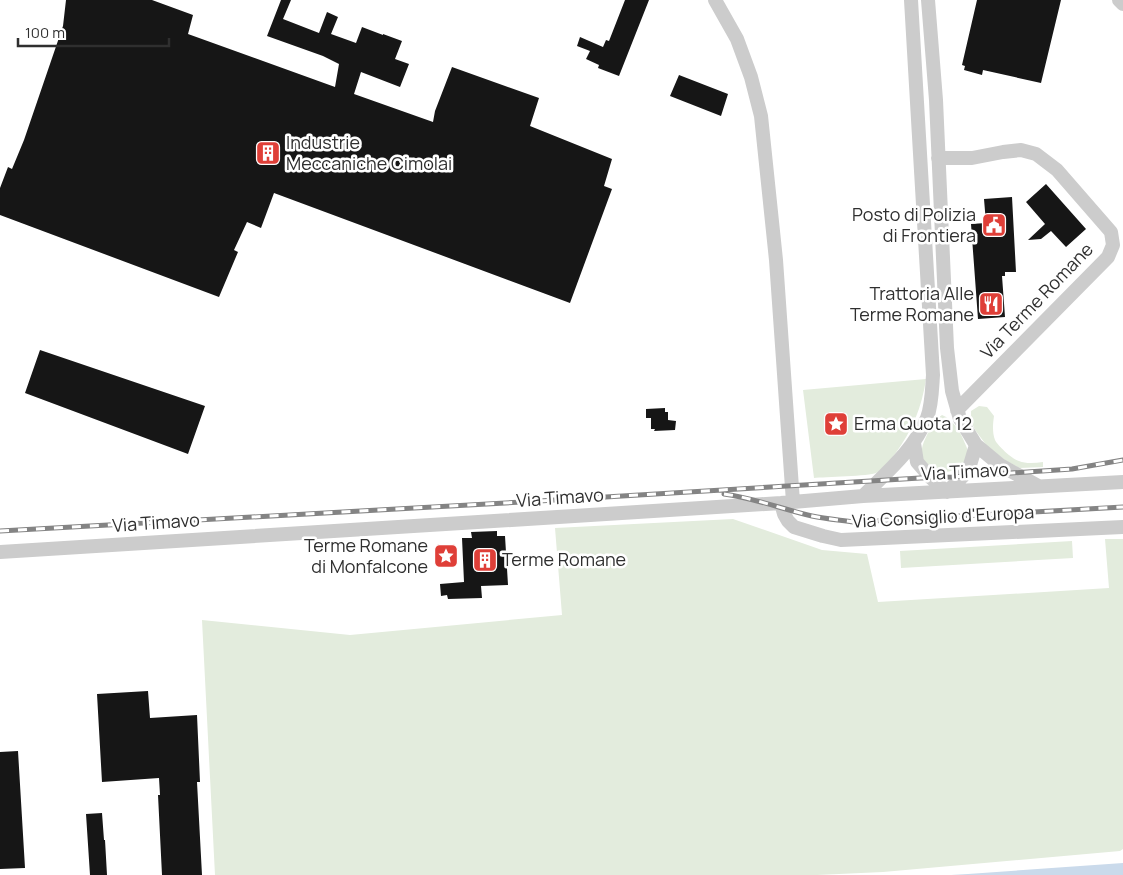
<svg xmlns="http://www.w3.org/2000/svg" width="1123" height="875" font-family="Manrope,sans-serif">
<rect width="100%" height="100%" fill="#fff"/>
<path fill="#e3ecdd" d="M926 379C922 407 912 431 895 454 890 460 883 469 876 473 870 476 824 477 814 478L803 390Z
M979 406 987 407 994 416C993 423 992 432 995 440 998 446 1012 459 1019 461 1026 464 1035 463 1043 462V467L1020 468 1006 461 987 446 975 430 971 421V411Z
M942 415C952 419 960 431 964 441 965 444 968 449 968 452 971 481 904 480 926 437 931 427 933 421 942 415Z
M733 519 822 550 867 554 878 602 1109 588 1105 539H1123V849L1120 851 883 872 817 875H215L202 620 350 635 562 615 555 528Z
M1072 541 1073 558 901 568 900 551Z"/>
<path fill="#cadaeb" d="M1123 863V875H951L968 874Z"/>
<path fill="#161616" d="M66 0H152L193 15 188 34 335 87 339 64 323 56 267 36 281 0H291L283 19 319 33 327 12 338 17 331 34 356 43 362 27 383 35V34L402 41 395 59 409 64 400 87 361 72 354 94 433 122 435 111 452 67 539 98 530 126 612 159 604 186 612 189 570 303 274 193 261 228 247 222 234 250 238 252 219 297 0 215V188L8 167 12 169 24 140 63 26Z
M625 0H649L619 76 598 68 599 65 586 59 590 51 577 46 580 37 603 47 606 40 609 41Z
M977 0H1061L1041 83 983 70 982 75 964 70 965 66 962 65Z
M679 75 728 94 721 116 670 96Z
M1046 184 1086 229 1066 247 1051 231 1041 239 1028 240 1045 224 1026 202Z
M1012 197 1016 272H1005V276H1002L1005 317 978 319 971 224 986 223 984 199Z
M40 350 205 406 188 454 25 393Z
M665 408V412H668V420L676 421 675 430 654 431 655 429H651V418H646V409Z
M497 531V536H505L508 585 481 586 482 598 448 599 447 595 441 596 440 584 464 582 462 538H472L471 532Z
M148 691 150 718 197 715 200 782H197L202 875H162L158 795H160L159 778 102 782 97 694Z
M18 751 25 868 0 869V752Z
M102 813 104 840H105L107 875H90L86 814Z"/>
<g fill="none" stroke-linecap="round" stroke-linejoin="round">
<path stroke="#ccc" stroke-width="14" d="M715 0 737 39 751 77 761 116 776 260 793 502
M928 0 936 100 947 348 952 391 960 419 976 445 1000 465 1038 486
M1119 0 1123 4
M938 158H972L1003 152 1021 150 1036 154 1057 170 1111 232 1113 245 1108 257 957 410
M914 443 917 462 930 477 947 492 963 476 970 465 976 445
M863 496C887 472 913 451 927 418 932 405 932 389 933 375L911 0
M781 503 784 514 788 521 794 527 823 536 841 540 1123 527
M0 552 781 503 863 496 1123 482"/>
<defs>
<path id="rail" d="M724 494C754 498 782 509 812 516 826 519 840 520 854 522L1123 507
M0 531 522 502 920 478 952 477 1072 469 1123 460"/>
</defs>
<use href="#rail" stroke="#848484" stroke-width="5"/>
<use href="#rail" stroke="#fff" stroke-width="3" stroke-dasharray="9" stroke-linecap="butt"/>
</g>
<defs>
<symbol id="building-square" viewBox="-11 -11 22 22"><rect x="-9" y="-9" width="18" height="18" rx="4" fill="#df3f38" stroke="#fff"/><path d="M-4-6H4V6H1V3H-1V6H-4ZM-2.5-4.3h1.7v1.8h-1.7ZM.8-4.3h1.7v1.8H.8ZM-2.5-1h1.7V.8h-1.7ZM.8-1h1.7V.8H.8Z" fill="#fff"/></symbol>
<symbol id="civic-square" viewBox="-11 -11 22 22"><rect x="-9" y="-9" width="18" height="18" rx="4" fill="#df3f38" stroke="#fff"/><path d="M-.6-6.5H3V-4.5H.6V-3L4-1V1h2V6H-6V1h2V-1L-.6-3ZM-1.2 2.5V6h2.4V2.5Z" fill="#fff"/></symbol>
<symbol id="restaurant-square" viewBox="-11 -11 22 22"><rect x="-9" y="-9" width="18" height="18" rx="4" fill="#df3f38" stroke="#fff"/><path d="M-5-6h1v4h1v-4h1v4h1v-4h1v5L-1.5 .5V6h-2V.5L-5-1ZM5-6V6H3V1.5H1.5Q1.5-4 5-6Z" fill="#fff"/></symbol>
<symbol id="sight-square" viewBox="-11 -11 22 22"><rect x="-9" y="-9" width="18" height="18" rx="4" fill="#df3f38" stroke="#fff"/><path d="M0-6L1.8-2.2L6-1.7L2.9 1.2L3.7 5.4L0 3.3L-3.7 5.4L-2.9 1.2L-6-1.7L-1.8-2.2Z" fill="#fff"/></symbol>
</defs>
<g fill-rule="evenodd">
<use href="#building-square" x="254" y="139" width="28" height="28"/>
<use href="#civic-square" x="980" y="211" width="28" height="28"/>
<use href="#restaurant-square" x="977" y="290" width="28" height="28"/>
<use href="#sight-square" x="822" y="410" width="28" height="28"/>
<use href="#sight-square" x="432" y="542" width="28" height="28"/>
<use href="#building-square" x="471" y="546" width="28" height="28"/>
</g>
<g text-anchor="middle" stroke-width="5" stroke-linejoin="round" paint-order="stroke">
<g font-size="18" fill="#2f2f2f" stroke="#fff" text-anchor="start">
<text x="286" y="149">Industrie<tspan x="286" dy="21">Meccaniche Cimolai</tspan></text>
<text x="976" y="221" text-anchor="end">Posto di Polizia<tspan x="976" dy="21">di Frontiera</tspan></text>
<text x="974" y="300" text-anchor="end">Trattoria Alle<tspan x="974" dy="21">Terme Romane</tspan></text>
<text x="854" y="430">Erma Quota 12</text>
<text x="428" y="552" text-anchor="end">Terme Romane<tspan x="428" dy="21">di Monfalcone</tspan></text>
<text x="502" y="566">Terme Romane</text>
</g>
<g font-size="18" fill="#2f2f2f" stroke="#fff">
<text transform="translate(1037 301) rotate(-46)" y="6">Via Terme Romane</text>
<text transform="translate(965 472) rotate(-3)" y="6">Via Timavo</text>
<text transform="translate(560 498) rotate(-4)" y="6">Via Timavo</text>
<text transform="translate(943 517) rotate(-3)" y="6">Via Consiglio d'Europa</text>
<text transform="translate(156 523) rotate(-4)" y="6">Via Timavo</text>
</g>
</g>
<path d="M18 38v8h151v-8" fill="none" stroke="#2f2f2f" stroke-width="2.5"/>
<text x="25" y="38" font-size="15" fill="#2f2f2f" stroke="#ffffff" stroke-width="4" paint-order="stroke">100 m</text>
</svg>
